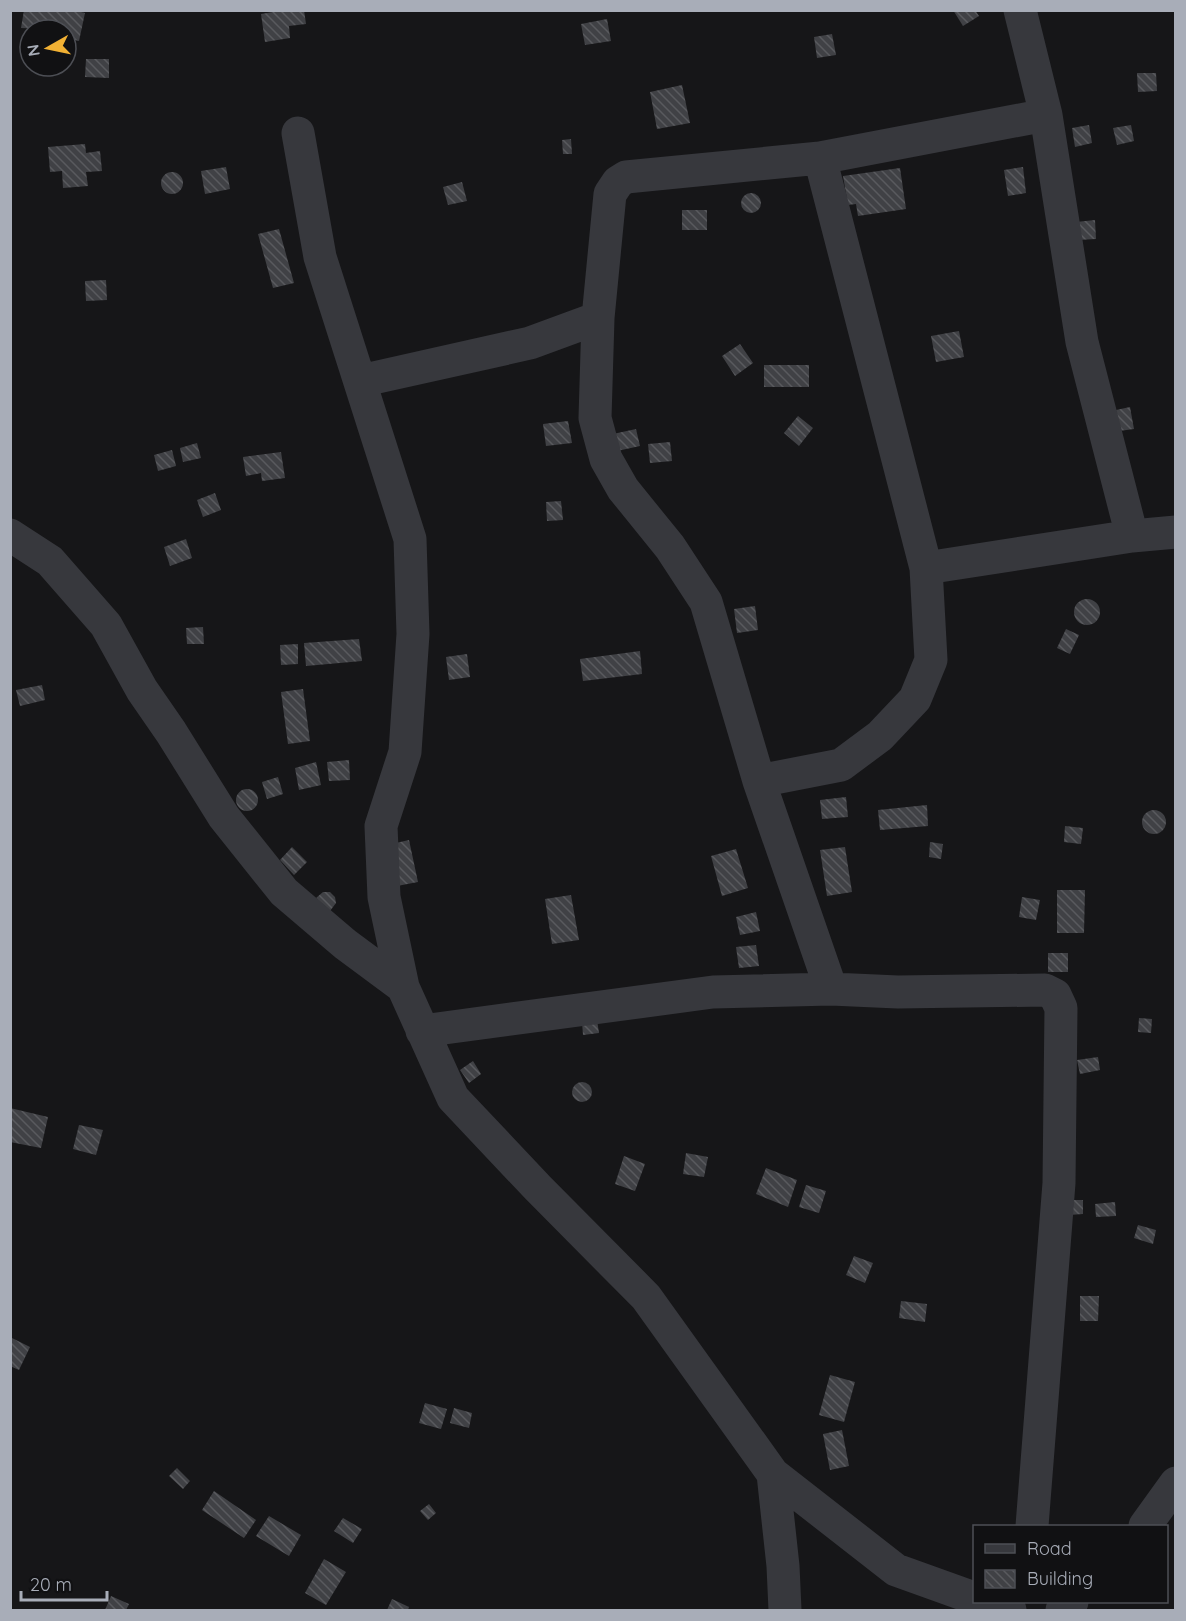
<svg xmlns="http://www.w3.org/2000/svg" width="1186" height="1621" font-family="Quicksand,sans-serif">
<defs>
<pattern id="building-back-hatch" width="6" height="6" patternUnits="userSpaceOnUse" patternTransform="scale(1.5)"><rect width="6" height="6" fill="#404145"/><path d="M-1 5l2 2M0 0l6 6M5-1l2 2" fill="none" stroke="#595a5e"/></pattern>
</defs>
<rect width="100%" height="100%" fill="#161618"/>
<path fill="url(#building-back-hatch)" d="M24 10H73L85 13 79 41 66 38V30L21 28Z
M273 10H304L306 24 289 26 290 38 265 42 261 14 273 12Z
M953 10H975L979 16 963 26Z
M607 19 611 41 585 45 581 24Z
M832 34 836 55 817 58 814 37Z
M86 59H109V78L85 77Z
M1137 73H1156L1157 91 1138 92Z
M682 85 690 123 657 129 650 92Z
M1089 125 1092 143 1075 147 1072 128Z
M1131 125 1134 141 1117 145 1113 128Z
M571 139 572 154H563L562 140Z
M85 144 86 153 100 151 102 171 86 172 88 186 63 188 62 171 50 172 48 147Z
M226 167 230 189 205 194 201 171Z
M1023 167 1026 193 1008 196 1004 170Z
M900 168 906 209 858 216 856 204 848 205 843 176Z
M161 183a11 11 0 1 1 22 0a11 11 0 1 1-22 0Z
M462 182 467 201 448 205 443 187Z
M741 203a10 10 0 1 1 20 0a10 10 0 1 1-20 0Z
M682 210H707V230H682Z
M1095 220 1096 239 1078 240 1076 222Z
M279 229 294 283 273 288 258 234Z
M106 280 107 300 86 301 85 281Z
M959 331 964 357 936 362 931 336Z
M740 344 753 363 735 376 722 356Z
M764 365H809V387H764Z
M1130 407 1134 429 1119 431 1116 410Z
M798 416 813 428 799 446 784 433Z
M568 421 572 443 546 446 543 424Z
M636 429 640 446 617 451 613 434Z
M670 442 672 461 650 463 648 444Z
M197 443 201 458 183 462 180 448Z
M172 450 176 466 158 471 154 455Z
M281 452 285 478 262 481 261 473 246 476 243 457Z
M215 493 221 510 203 517 197 500Z
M561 501 563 520 547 521 546 502Z
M186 539 192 558 170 566 164 547Z
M1074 612a13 13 0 1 1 26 0a13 13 0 1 1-26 0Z
M755 606 758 630 737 633 734 609Z
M203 627 204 644H187L186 628Z
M1066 629 1079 635 1070 654 1057 648Z
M359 639 362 661 306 666 304 643Z
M298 644V664L281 665 280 645Z
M640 651 642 674 583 681 580 659Z
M467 654 470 677 449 680 446 657Z
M42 685 45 700 20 706 16 690Z
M303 689 310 741 288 744 281 692Z
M349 760 350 780 329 781 327 762Z
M316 762 321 785 299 790 295 768Z
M278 777 283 794 267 799 262 782Z
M236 800a11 11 0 1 1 22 0a11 11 0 1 1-22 0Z
M846 797 848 817 822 819 820 800Z
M927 805 928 826 880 830 878 810Z
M1142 822a12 12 0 1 1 24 0a12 12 0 1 1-24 0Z
M1065 826 1083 828 1081 844 1064 842Z
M409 840 418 882 397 886 387 845Z
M930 842 943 844 941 859 929 857Z
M292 847 307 862 294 875 280 860Z
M845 847 852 892 827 896 820 850Z
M736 849 748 888 722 896 711 856Z
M1057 890H1085L1084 933H1057Z
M323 892H330L335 897 336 903 330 911 316 898Z
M571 895 579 940 552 944 545 899Z
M1022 897 1040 900 1036 920 1019 917Z
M756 912 760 931 740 935 736 917Z
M756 945 759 966 739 968 736 947Z
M1048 953H1068V972H1048Z
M1139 1018 1152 1019 1151 1033 1138 1032Z
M597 1020 599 1033 583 1035 582 1022Z
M1098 1057 1100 1070 1080 1074 1077 1060Z
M473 1061 481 1074 469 1083 460 1070Z
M572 1092a10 10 0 1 1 20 0a10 10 0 1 1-20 0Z
M10 1108 48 1117 41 1148 10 1142Z
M79 1125 103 1130 96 1155 73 1149Z
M686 1153 708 1157 704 1177 683 1174Z
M624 1156 645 1164 635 1191 615 1184Z
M766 1168 797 1180 788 1207 756 1194Z
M806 1185 826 1191 819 1213 799 1207Z
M1069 1200H1083V1214L1069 1215Z
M1115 1202 1116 1216 1096 1217 1095 1204Z
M1138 1225 1156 1230 1153 1244 1134 1238Z
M854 1256 873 1263 865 1283 846 1275Z
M1080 1296H1099L1098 1321H1080Z
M901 1301 927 1304 925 1322 899 1318Z
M10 1337 30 1347 19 1370 10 1366Z
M830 1375 855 1382 844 1422 819 1415Z
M425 1403 447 1409 441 1429 419 1423Z
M454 1408 472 1413 469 1428 450 1423Z
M842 1430 849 1466 830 1470 823 1434Z
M177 1468 190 1481 183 1489 169 1476Z
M214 1491 256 1520 244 1538 202 1510Z
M429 1504 436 1513 428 1520 420 1511Z
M269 1516 301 1535 289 1556 256 1536Z
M343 1518 362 1529 353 1543 334 1531Z
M324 1559 346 1572 326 1605 305 1593Z
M111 1596 129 1604 126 1610H105Z
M392 1599 409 1607 408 1610H387Z"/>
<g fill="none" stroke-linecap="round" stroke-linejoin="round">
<path stroke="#37383d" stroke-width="33" d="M1020 10 1046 115 1082 342 1132 536
M298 133 320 257 410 539 413 634 405 752 381 826 384 897 403 987 453 1098 538 1188 646 1297 773 1474 783 1566 785 1610
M598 318 595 418 606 459 623 489 670 547 706 602 759 781 831 989
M360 381 530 343 598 318 610 194 618 182 626 177 820 158 1046 115
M10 535 50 561 106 625 142 690 171 732 224 817 284 892 345 944 403 987
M926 568 1132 536 1176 532
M759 781 841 765 880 736 915 699 931 660 926 568 820 158
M422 1031 713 992 831 989 898 992 1045 990 1055 995 1061 1008 1059 1183 1032 1526
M773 1474 896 1570 974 1598
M1145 1526 1176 1483
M984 1602 1010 1610
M1062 1610 1072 1602"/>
</g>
<rect width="1186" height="1621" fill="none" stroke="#a8adb8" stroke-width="24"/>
<rect x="973" y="1525" width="195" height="78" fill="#111113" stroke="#4d4f55" stroke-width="1.5"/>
<rect x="985" y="1544" width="30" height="9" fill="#37383d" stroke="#4d4f55" stroke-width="1.5"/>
<text x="1027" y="1555" font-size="18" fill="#a8adb8">Road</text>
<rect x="985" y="1570" width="30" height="18" fill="url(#building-back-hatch)" stroke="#4d4f55" stroke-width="1.5"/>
<text x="1027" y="1585" font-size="18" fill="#a8adb8">Building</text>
<g transform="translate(48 48) rotate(261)"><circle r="28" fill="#111113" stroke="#4d4f55" stroke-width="1.5"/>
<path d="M0-4.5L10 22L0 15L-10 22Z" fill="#f2b134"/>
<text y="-9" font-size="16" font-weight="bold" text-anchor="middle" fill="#a8adb8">N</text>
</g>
<path d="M21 1591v9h86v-9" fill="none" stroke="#a8adb8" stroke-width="3"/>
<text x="30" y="1591" font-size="18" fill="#a8adb8" stroke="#111113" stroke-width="4.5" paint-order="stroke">20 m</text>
</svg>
